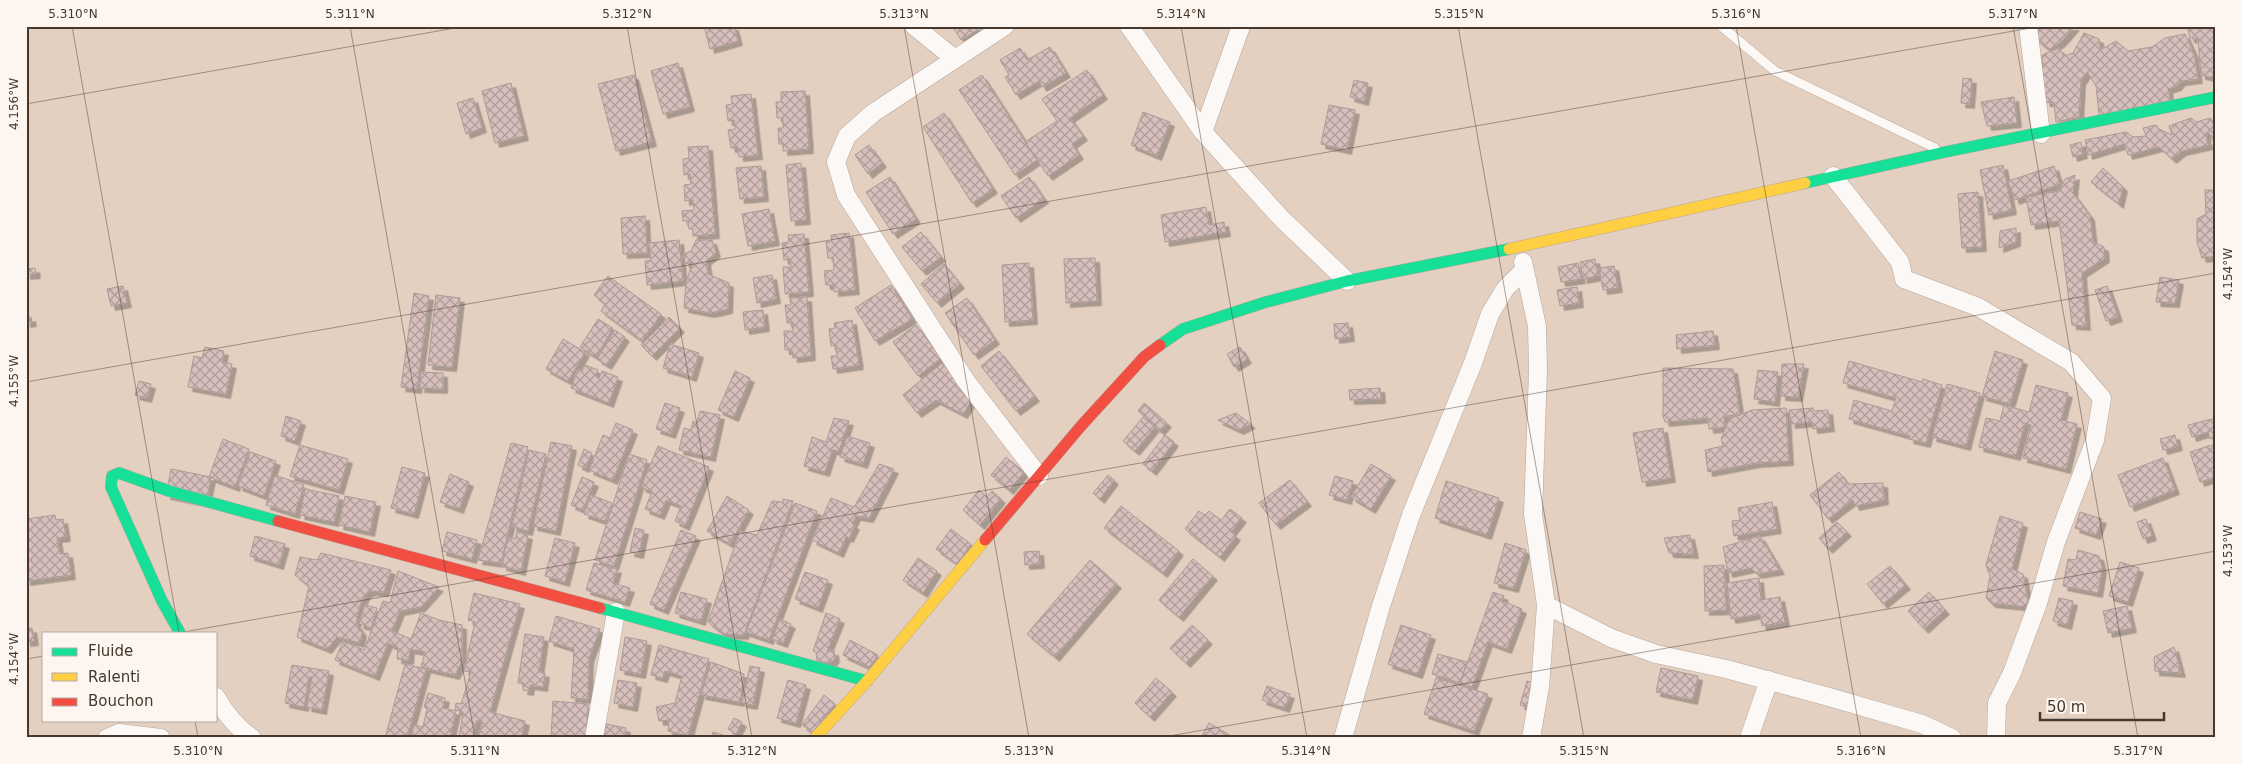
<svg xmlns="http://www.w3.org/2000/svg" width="2242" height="764" font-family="'DejaVu Sans',sans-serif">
<defs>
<pattern id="building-cross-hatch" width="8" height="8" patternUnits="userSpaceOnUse" patternTransform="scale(1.25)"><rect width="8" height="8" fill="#d6bfbc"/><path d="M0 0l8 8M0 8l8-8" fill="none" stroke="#af9c99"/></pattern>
<filter id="shadow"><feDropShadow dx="4.5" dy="4.5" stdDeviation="0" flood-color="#0004"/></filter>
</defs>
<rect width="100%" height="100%" fill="#e4d0c1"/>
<path fill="url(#building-cross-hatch)" stroke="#ab9b96" filter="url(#shadow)" d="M704 26H734L738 41 710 49Z
M952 26H1001L986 36 980 28 961 40Z
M2040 26H2075L2061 42 2049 50 2036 39Z
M2187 26H2214L2216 33V75L2210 77 2201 75 2198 39 2190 38Z
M2084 33 2099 39 2100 50 2116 41 2128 51 2152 47 2165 38 2185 34 2194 54 2198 79 2181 81 2177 86 2168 89 2171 105 2099 115 2096 86 2087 72 2081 81 2079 117 2056 122 2054 103 2046 102 2043 89 2042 55 2059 48 2064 56 2073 53Z
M1050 47 1066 73 1042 87 1039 81 1016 95 1005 77 1009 75 1000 60 1020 48 1027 60Z
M678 63 690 107 663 114 651 71Z
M1087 70 1103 95 1070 118 1083 136 1072 144 1079 155 1048 176 1025 142 1057 121 1042 99Z
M634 75 652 142 616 151 598 84Z
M982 75 1037 160 1015 175 959 90Z
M1963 78 1972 79 1970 104 1961 103Z
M1354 80 1368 83 1364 101 1350 97Z
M511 83 524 136 495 143 482 91Z
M805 91 809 149 783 151V144H779L778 128H783V118H777L776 102H781V92Z
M751 94 758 155 739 157 738 147 731 148 728 130 735 129 734 120 728 121 726 105 732 104 731 96Z
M2014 97 2017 123 1987 126 1981 102Z
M473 98 482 128 466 134 457 103Z
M1329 105 1355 110 1347 150 1321 144Z
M1143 112 1170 122 1157 156 1131 145Z
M944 113 993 189 972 203 923 127Z
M2191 118 2196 122 2210 118 2216 124V151L2212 136 2207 132 2206 138 2209 145 2182 151 2172 159 2159 147 2128 155 2124 144 2088 155 2085 140 2126 132 2133 137 2146 136 2143 128 2156 125 2159 129 2172 135 2169 126Z
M2081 142 2083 154 2073 157 2070 145Z
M869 145 882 163 868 174 855 155Z
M708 146 715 234 693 236V229H689L688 221H683L682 211 694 210 693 200 685 201 684 185 691 184 690 174 684 175 683 159 689 158 688 147Z
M801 163 806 220 791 221 786 165Z
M2003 165 2012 210 1989 215 1980 170Z
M761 166 764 197 740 199 736 168Z
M2054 166 2060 184 2015 200 2008 181Z
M2103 168 2123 187 2119 204 2091 182Z
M2075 175 2073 193 2090 216 2093 242 2104 247 2105 258 2082 273 2086 326 2072 325 2059 221 2031 225 2026 197 2059 191 2065 179Z
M890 177 916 219 893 234 866 192Z
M1029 177 1044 199 1016 218 1001 196Z
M2205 190H2216V256L2202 258 2197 242V219L2206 214Z
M1978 192 1982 247 1962 248 1958 194Z
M1206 207 1209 225 1224 222 1226 232 1165 242 1161 215Z
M769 209 775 241 748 246 742 214Z
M645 216 647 253 623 254 621 218Z
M2016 228V242L1999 248 2000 231Z
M921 232 941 257 922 271 902 247Z
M849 233 855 290 834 292V285H826L824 271 834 270 833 258H828L826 242 832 241 831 235Z
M804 234 809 292 785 294 783 267H791L790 259 784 260 782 243 789 242 788 235Z
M679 240 683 281 647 285 645 261 651 260 649 243Z
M696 240H712L716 253 706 261 708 274 729 283 728 309 710 313 684 308 686 282 693 262 685 264 684 254 691 251Z
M1095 258 1097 301 1066 303 1064 259Z
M1595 259 1598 276 1583 279 1580 262Z
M1029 263 1033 320 1005 322 1002 265Z
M1578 263 1581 279 1561 282 1558 267Z
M944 264 960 284 937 303 921 284Z
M1614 266 1618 288 1603 290 1599 268Z
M35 268 36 274 26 275V269Z
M772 275 776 299 757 303 753 278Z
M608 276 661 314 642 341 601 311 605 304 594 295Z
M2160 277 2179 280 2175 303 2156 302Z
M891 285 912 319 875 341 855 308Z
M123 286 127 303 111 306 107 289Z
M2107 286 2118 317 2106 321 2095 290Z
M1577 287 1579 303 1560 306 1557 290Z
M414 293 429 296 417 389 401 387Z
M436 295 460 298 452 367 428 365Z
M807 297 811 356 793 358 792 350H785L784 331H793L792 323H787L785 305H791L790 298Z
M967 298 995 340 974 355 945 313Z
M763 310 765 327 745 330 743 312Z
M31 317 32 322 26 323V318Z
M669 317 680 328 652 356 641 345Z
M598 319 613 328 596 357 580 347Z
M852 320 859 365 833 369 831 356H837L836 345 831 346 829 329 835 328 834 323Z
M1348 323 1350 337 1335 339 1334 324Z
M916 325 941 358 918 376 893 342Z
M615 330 625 337 607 365 597 359Z
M1713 331 1715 345 1677 349 1676 335Z
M563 339 585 352 568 381 546 369Z
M670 344 699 353 692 377 663 368Z
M205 347 224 351 222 362 232 364 226 394 188 387 194 356 202 358Z
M1240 347 1247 359 1234 367 1227 354Z
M999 351 1035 397 1016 411 981 366Z
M1995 351 2023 360 2010 404 1982 396Z
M1849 361 1922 382 1923 379 1942 385 1926 443 1909 439 1910 436 1849 419 1854 400 1892 411 1896 398 1843 383Z
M942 363 972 400 963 414 936 400 917 413 903 395Z
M1782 364H1804L1798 397 1781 396Z
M585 365 598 370 596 376 599 378 602 371 618 377 609 403 571 388 578 369 582 371Z
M1663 368 1733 369 1740 415 1724 416 1725 427 1709 429 1708 418 1665 422 1663 416Z
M1758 370 1778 372 1775 402 1754 399Z
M735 371 750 378 734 417 718 410Z
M421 372 443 373V389L420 388Z
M139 381 151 384 147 398 135 395Z
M1947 384 1980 393 1966 446 1932 437Z
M2036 385 2068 393 2061 420 2077 424 2066 469 2023 458 2031 425 2025 423 2016 456 1979 447 1986 418 2000 421 2004 405 2029 412Z
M1380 388 1381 399 1350 400 1349 390Z
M665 403 680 408 671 434 656 429Z
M1144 403 1167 423 1160 431 1138 411Z
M1786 408 1789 461 1756 463 1708 472 1705 450 1723 446 1721 439 1729 419 1752 410Z
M1813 408 1814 411 1828 410 1830 427 1813 429 1812 422 1791 424 1789 410Z
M700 411 720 415 711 457 679 450 684 428 691 430 693 421 697 423Z
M1236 413 1251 424 1239 430 1218 420Z
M286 416 301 421 295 441 281 436Z
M1143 417 1155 427 1135 451 1123 441Z
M834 418 849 421 839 451 832 450 825 472 804 466 812 437 826 442Z
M2216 418V438L2210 439 2208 432 2192 437 2188 425Z
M616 423 633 430 613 480 589 470 603 435 610 438Z
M1663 428 1671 478 1642 482 1633 433Z
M1165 435 1174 442 1152 471 1143 464Z
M2175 435 2178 446 2163 450 2160 439Z
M847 436 870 443 863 464 840 457Z
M223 439 249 449 235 487 209 477Z
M551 442 572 446 556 531 533 526Z
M511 443 528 447 501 563 478 560Z
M2215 444 2216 477 2200 482 2190 452Z
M300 445 348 459 339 490 290 476Z
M658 446 709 467 685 526 675 521 681 506 666 500 660 515 645 509 652 492 641 487Z
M584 449 592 453 585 468 578 465Z
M529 450 546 454 528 531 512 527Z
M250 452 276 461 264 496 238 486Z
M629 454 647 460 614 566 595 560Z
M1006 457 1024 472 1009 490 991 475Z
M2163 458 2175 490 2130 507 2118 475Z
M879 464 894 469 869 518 856 516 852 524 855 525 849 538 846 537 839 553 812 540 831 498 854 507Z
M1371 464 1391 476 1371 509 1351 497Z
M402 467 425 473 414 514 391 508Z
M171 469 211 477 206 503 166 495Z
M1839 472 1848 484 1883 483 1884 500 1855 506 1853 500 1828 519 1810 495Z
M450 474 469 482 459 509 440 502Z
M275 475 304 485 295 514 266 505Z
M1108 475 1114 480 1100 499 1093 493Z
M1335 476 1353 481 1347 500 1329 495Z
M582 477 594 482 583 510 571 505Z
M1290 480 1307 502 1276 525 1259 503Z
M1446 481 1499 498 1487 535 1435 518Z
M305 489 339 496 334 522 300 515Z
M979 490 987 497 992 491 1001 499 980 525 963 510Z
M591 495 612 503 605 521 584 514Z
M345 496 376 502 370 532 339 525Z
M727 496 749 510 730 544 707 531Z
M783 499 793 501 744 635 723 634 708 622 740 531 757 535 772 501 783 502Z
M1772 502 1777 529 1734 536 1732 521 1740 520 1738 508Z
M795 503 817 511 769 640 746 632Z
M1121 506 1179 551 1163 573 1104 528Z
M1230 509 1242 518 1231 532 1236 536 1220 557 1185 529 1199 511 1205 515 1209 511 1221 520Z
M2080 512 2102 519 2096 535 2075 528Z
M55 515 56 520 63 519 66 537 57 538 60 554 68 553 71 575 26 581V519Z
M2000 516 2023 523 2012 569 2023 574 2029 607 1991 603 1986 598 1990 576 1986 565Z
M2146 519 2152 536 2143 539 2137 522Z
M1837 522 1847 532 1828 549 1819 538Z
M635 528 644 530 639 554 630 552Z
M951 529 971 544 957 564 936 549Z
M681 530 696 536 664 610 650 604Z
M447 532 477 540 472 559 442 551Z
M517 532 528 535 521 571 502 566 508 537 515 539Z
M1690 535 1694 554 1669 553 1664 538Z
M255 536 285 544 279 565 250 556Z
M1760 536 1780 570 1757 574 1751 568 1728 573 1723 547Z
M555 538 575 543 565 582 545 576Z
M1505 543 1526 550 1514 588 1494 583Z
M2078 550 2099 556 2102 568 2098 593 2063 586 2068 559 2076 560Z
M1039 551 1040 564 1025 565 1024 552Z
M321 553 391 570 384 592 371 591 366 594 360 605 356 623 362 632 360 643 337 637 327 649 297 637 309 586 295 575 300 557 317 560Z
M918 558 937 571 923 593 903 580Z
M1193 559 1213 576 1179 617 1159 600Z
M1090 560 1117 584 1055 657 1027 634Z
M2120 562 2139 568 2128 602 2109 596Z
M594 563 617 569 613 583 630 588 625 602 586 590Z
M1724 565 1726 610 1705 611 1704 566Z
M1890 566 1906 585 1883 604 1867 584Z
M398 571 439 587 421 607 400 611 392 631 411 639 421 613 439 620 462 625V661L455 675 421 667 425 652 410 649 409 660 397 659 398 648 388 643 375 676 335 660 343 641 364 650 383 601 390 603Z
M805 572 828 580 818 608 795 599Z
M1759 578 1761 600 1780 597 1785 622 1762 626 1760 614 1731 619 1727 583Z
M681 592 707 599 701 621 675 613Z
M1493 592 1504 596 1502 601 1522 609 1507 649 1488 642 1472 687 1460 683Z
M1929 592 1945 610 1924 629 1908 611Z
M474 593 520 604 490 712 525 721 522 735 515 738H479L482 721H476L473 738H459L463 712 455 710 456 703 461 704 471 672 464 671 475 622 468 620Z
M2059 598 2073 601 2067 625 2053 621Z
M365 605 377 608 371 628 359 624Z
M2127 606 2132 628 2108 633 2103 611Z
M826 613 840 619 827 651H834L835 658 832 662H817L816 652 813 651Z
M556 616 600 629 589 658 588 699 571 698 574 649 549 641Z
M780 619 791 624 783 643 772 639Z
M1192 625 1208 640 1186 663 1170 648Z
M1401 625 1431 635 1418 674 1388 664Z
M32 628 34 641 26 642V629Z
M525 634 544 637 539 672 545 673 543 687 530 685 529 691 523 690 524 684 518 683Z
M625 637 647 641 641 674 620 670Z
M850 640 878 655 869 667 843 655Z
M659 645 709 659 688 736 668 731 669 720 659 721 656 707 675 703 682 676 665 671 663 678 651 675Z
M2174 647 2181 673 2155 671 2154 657Z
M1438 654 1467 662 1460 683 1432 674Z
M711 662 744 674 740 702 701 695Z
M405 664 426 669 407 738H385Z
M292 665 329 671 322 710 307 707 312 677H309L304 707 285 703Z
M750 666 760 668 753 705 742 703Z
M1661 668 1698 676 1693 700 1656 692Z
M1156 678 1172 692 1150 717 1135 703Z
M1436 678 1488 694 1474 731 1424 714Z
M618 680 637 683 633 707 614 703Z
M788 680 806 685 796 723 777 718Z
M1527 681 1540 685 1532 709 1520 705Z
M1267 686 1290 694 1285 708 1262 700Z
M428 693 445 698 443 708 456 711 450 738H411L414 725 423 727 427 708 424 707Z
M824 695 835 704 812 733 802 725Z
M553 701 588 704 586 738H551Z
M734 718 742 722 736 734 728 729Z
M1209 723 1235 738H1187L1188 736H1202Z
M606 724 626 728 624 738H604Z
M713 732 723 735 722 738H712Z"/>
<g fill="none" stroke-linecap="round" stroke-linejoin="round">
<defs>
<path id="lane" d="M1721 26 1775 71 1935 148"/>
<path id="street" d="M914 26 955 59
M1005 26 873 113 847 136 836 162 846 195 966 381 1039 476
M1129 26 1203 132 1282 219 1347 281
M2028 26 2041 134
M1203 132 1241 26
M1833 176 1900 262 1904 279 1978 307 2071 362 2102 398 2095 440 2056 542 2038 603 2012 673 1997 703 1996 738
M1523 262 1537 326 1538 370 1533 514 1546 605 1540 687 1531 738
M1546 605 1611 638 1656 654 1726 669 1829 697 1922 724 1952 738
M216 697C225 713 237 728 252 738
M107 738 119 733 161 738
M594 738 616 612
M1343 738 1381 606 1411 515 1473 363 1490 314 1505 289 1524 270
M1749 738 1769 680"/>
<path id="fast" d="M1805 183 1945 152 2216 97
M1160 345 1183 329 1266 302 1347 281 1509 249
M600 608 867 681
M180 633 162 601 111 487 112 476 119 473 169 491 278 521"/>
<path id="slow" d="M1509 249 1805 183
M815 738 867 681 985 540"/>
<path id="jam" d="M278 521 600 608
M985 540 1081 426 1144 357 1160 345"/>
</defs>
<use href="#lane" stroke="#b5a69a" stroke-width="10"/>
<use href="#street" stroke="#b5a69a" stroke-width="19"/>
<use href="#fast" stroke="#b5a69a" stroke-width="12"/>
<use href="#slow" stroke="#b5a69a" stroke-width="12"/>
<use href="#jam" stroke="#b5a69a" stroke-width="12"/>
<use href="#lane" stroke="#fbf8f6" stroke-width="9"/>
<use href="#street" stroke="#fbf8f6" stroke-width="18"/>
<use href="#fast" stroke="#16e098" stroke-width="11"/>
<use href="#slow" stroke="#ffcf43" stroke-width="11"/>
<use href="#jam" stroke="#f24e42" stroke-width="11"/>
</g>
<path fill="none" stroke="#46382d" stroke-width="1" stroke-opacity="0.45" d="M72 26 179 633M350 26 475 738M627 26 752 738M904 26 1029 738M1181 26 1307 738M1458 26 1584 738M1736 26 1861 738M2013 26 2138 738M26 104 466 26M26 382 2042 26M178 633 2216 273M26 659 44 656M195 720 198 738M1158 738 2216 551"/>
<rect width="2242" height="764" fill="none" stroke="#fdf5f0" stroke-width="55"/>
<rect x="42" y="632" width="175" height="90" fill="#fdf5f0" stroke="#b4a9a2"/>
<rect x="52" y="648" width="25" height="8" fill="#16e098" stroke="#b4a9a2"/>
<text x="88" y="656" font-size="15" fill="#46382d">Fluide</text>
<rect x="52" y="673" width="25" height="8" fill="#ffcf43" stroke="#b4a9a2"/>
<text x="88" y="682" font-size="15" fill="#46382d">Ralenti</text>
<rect x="52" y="698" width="25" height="8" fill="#f24e42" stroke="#b4a9a2"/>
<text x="88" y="706" font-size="15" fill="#46382d">Bouchon</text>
<path d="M2040 712v8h124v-8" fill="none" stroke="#46382d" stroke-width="2.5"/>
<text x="2047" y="712" font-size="15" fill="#46382d" stroke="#fdf5f0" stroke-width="4" paint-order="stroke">50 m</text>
<rect x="28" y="28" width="2186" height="708" fill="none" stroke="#46382d" stroke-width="2"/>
<g font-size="12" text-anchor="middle" fill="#46382d">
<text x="73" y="18">5.310°N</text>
<text x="350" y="18">5.311°N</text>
<text x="627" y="18">5.312°N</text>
<text x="904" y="18">5.313°N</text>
<text x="1181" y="18">5.314°N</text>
<text x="1459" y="18">5.315°N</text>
<text x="1736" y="18">5.316°N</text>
<text x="2013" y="18">5.317°N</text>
<text transform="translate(14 104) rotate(-90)" y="4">4.156°W</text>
<text transform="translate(2228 274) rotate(-90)" y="4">4.154°W</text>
<text transform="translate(14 381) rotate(-90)" y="4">4.155°W</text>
<text transform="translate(2228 551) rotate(-90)" y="4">4.153°W</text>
<text transform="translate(14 659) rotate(-90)" y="4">4.154°W</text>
<text x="198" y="755">5.310°N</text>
<text x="475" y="755">5.311°N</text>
<text x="752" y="755">5.312°N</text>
<text x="1029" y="755">5.313°N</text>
<text x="1306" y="755">5.314°N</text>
<text x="1584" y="755">5.315°N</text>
<text x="1861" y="755">5.316°N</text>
<text x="2138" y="755">5.317°N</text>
</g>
</svg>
